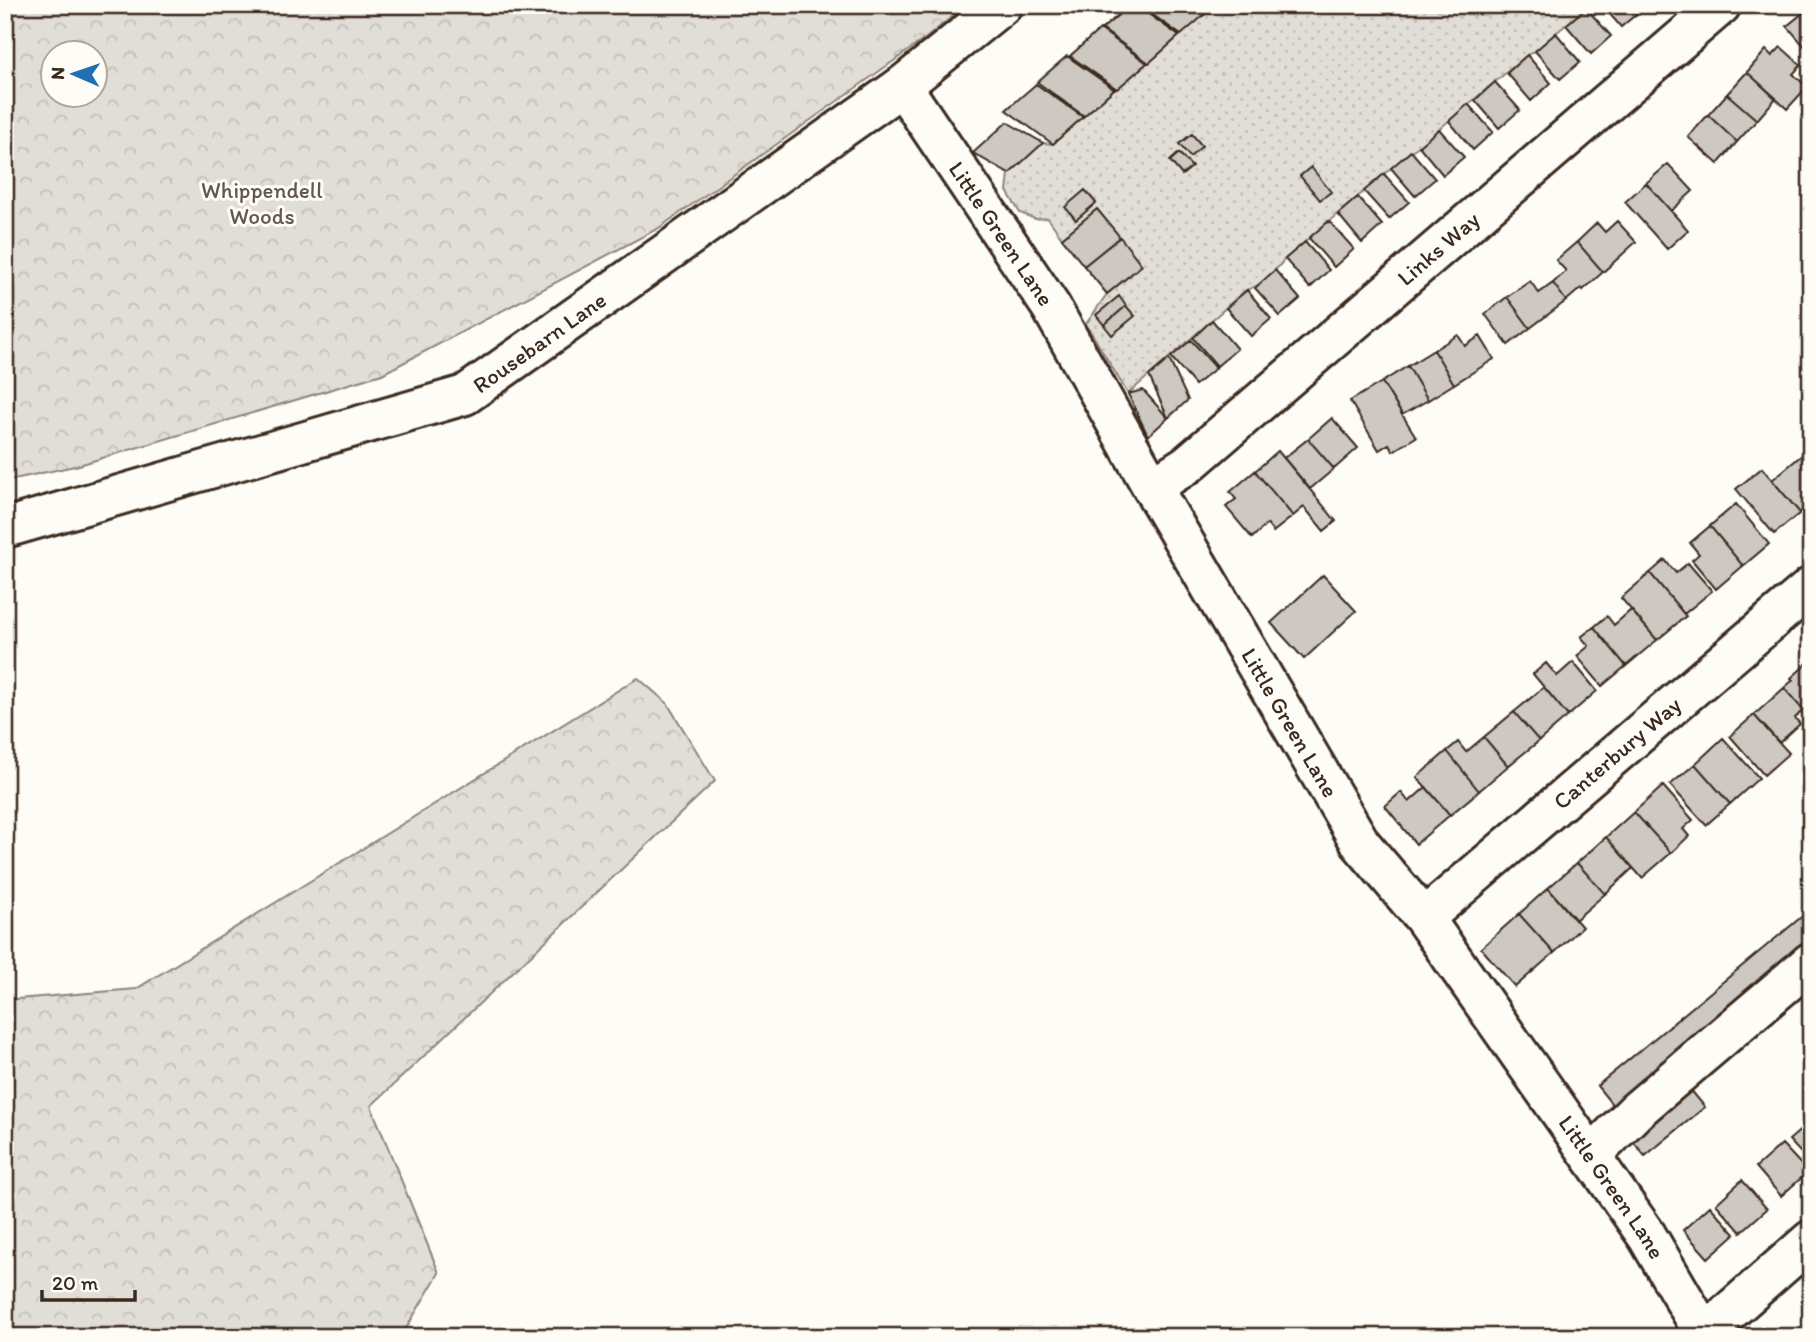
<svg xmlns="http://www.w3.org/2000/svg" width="1816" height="1342" font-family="Itim,sans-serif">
<defs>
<pattern id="forest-crowns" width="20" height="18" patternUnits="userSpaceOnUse" patternTransform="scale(1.75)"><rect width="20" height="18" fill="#e1ded7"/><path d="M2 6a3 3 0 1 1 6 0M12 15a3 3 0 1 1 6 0" fill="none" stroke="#c2bfb8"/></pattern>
<pattern id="park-dots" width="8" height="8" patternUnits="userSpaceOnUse" patternTransform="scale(1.75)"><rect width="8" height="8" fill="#e1ded7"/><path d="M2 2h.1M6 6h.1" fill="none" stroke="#c2bfb8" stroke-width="1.8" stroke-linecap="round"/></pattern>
</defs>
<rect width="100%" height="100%" fill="#fdfcf7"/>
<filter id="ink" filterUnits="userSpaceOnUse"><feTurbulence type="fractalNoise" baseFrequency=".0143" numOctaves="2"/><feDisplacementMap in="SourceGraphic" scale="14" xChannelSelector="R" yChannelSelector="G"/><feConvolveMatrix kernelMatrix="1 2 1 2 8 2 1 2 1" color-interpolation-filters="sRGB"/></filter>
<g filter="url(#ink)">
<path fill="url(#forest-crowns)" stroke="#8e847a" stroke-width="2" fill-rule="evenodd" d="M5 5H966L926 38 659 228 382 374 79 465 5 481ZM52 52H94V94H52Z
M638 678 667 703 715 781 371 1106 439 1273 401 1337H5V1000L136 989Z"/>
<path fill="url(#park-dots)" stroke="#8e847a" stroke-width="2" d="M1214 5H1589L1535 51 1527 55 1419 146 1411 151 1285 259C1274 272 1262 286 1246 290L1128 394 1086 324 1107 294 1142 265 1097 210 1062 238 1048 218 1035 219 1020 213 1007 191 1009 174 1043 143 1053 144 1114 89H1117L1147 63H1149Z"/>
<path fill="#cdc8c2" stroke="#3b2a1e" stroke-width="2" d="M1130 5H1136L1179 36 1149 63 1102 29Z
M1139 5H1206L1211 9 1181 35Z
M1602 5H1637L1641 10 1621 27Z
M1586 8 1611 36 1591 54 1566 25Z
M1809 8 1811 9V54L1787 26Z
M1100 29 1147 63 1117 89 1070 56Z
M1556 33 1580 62 1560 79 1535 51Z
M1781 47 1801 65 1793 74 1807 87 1787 109 1747 72 1766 50 1772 56Z
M1527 55 1551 83 1531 101 1507 73Z
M1067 56 1114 89 1084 116 1037 82Z
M1747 72 1776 98 1757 120 1727 94Z
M1495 82 1520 110 1499 128 1475 100Z
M1036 84 1083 117 1053 144 1006 110Z
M1727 94 1757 120 1737 142 1708 115Z
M1468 104 1493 132 1473 150 1449 121Z
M1708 115 1737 142 1718 164 1688 137Z
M1007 122 1043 143 1009 174 973 153Z
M1439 129 1464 157 1443 175 1419 146Z
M1192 134 1202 146 1190 157 1179 144Z
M1411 151 1435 179 1415 196 1391 168Z
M1179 153 1192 167 1182 175 1170 161Z
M1668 164 1693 191 1671 211 1646 183Z
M1311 167 1331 192 1320 200 1300 176Z
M1384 174 1409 202 1389 219 1364 191Z
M1646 183 1688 230 1667 249 1625 202Z
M1085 190 1096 203 1076 220 1065 207Z
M1358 197 1382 225 1362 243 1338 214Z
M1097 209 1120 237 1084 266 1062 238Z
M1329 221 1354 249 1334 267 1309 238Z
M1617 221 1636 242 1603 272 1577 242 1597 223 1605 232Z
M1120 237 1142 265 1107 294 1084 266Z
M1305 242 1329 270 1310 288 1285 259Z
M1577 242 1603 272 1583 290 1581 288 1566 301 1553 283 1566 271 1556 260Z
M1275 270 1300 299 1280 316 1255 288Z
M1530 281 1539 293 1553 283 1566 301 1530 328 1507 297Z
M1247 290 1271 319 1251 336 1226 308Z
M1119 296 1126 306 1104 325 1096 315Z
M1507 297 1530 328 1508 345 1485 314Z
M1126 306 1135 316 1112 335 1104 325Z
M1212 320 1237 349 1217 366 1193 338Z
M1458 335 1465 346 1480 336 1494 359 1454 384 1434 350Z
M1191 340 1216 368 1195 385 1171 357Z
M1434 350 1454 384 1428 400 1408 366Z
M1169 359 1188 400 1168 418 1149 376Z
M1408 366 1428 400 1402 415 1382 382Z
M1382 382 1416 437 1393 451 1389 444 1379 450 1350 401Z
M1143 390 1168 418 1148 436 1128 394Z
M1332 418 1358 448 1334 469 1308 439Z
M1308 439 1334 469 1310 489 1284 458Z
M1278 451 1336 521 1324 531 1304 507 1293 516 1255 471Z
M1802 455 1811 466V503L1800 513 1772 480Z
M1762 468 1800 513 1774 534 1736 489Z
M1255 471 1293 516 1273 532 1267 524 1252 538 1226 507 1236 499 1230 492Z
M1736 504 1769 544 1743 566 1710 526Z
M1710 526 1743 566 1716 589 1692 560 1699 554 1690 543Z
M1665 560 1676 573 1688 563 1712 591 1684 614 1650 573Z
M1650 573 1686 616 1657 640 1621 598Z
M1323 575 1356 611 1304 659 1271 623Z
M1631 610 1657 640 1626 666 1594 627 1607 616 1614 625Z
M1594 627 1626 666 1602 686 1577 656 1589 646 1581 637Z
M1810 661 1811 703 1803 710 1784 688 1793 680 1791 678Z
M1573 662 1597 691 1568 716 1533 674 1546 663 1557 676Z
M1544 687 1568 716 1539 741 1514 712Z
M1784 688 1803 710 1795 718 1800 724 1779 743 1754 715Z
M1514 712 1539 741 1508 766 1484 737Z
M1754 715 1789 753 1764 775 1730 736Z
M1484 737 1508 766 1479 791 1447 751 1458 742 1466 752Z
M1723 738 1759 778 1730 804 1695 764Z
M1447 751 1479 791 1450 815 1417 777Z
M1695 764 1730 804 1706 825 1670 785Z
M1663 786 1693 820 1683 829 1689 836 1671 853 1634 812Z
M1426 787 1450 815 1416 844 1385 806 1401 792 1409 802Z
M1634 812 1671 853 1642 878 1606 837Z
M1606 837 1633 868 1605 894 1577 863Z
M1577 863 1605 894 1575 920 1548 888Z
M1548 888 1582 927 1554 953 1519 914Z
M1811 909V945L1615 1108 1597 1086Z
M1519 914 1554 953 1515 987 1481 948Z
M1690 1089 1705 1107 1645 1156 1630 1138Z
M1811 1121V1164L1789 1140Z
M1782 1144 1808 1172 1781 1196 1756 1167Z
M1742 1180 1767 1209 1741 1232 1716 1204Z
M1710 1206 1735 1234 1708 1258 1683 1230Z"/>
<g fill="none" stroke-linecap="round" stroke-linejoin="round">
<defs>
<g id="minor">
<path id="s1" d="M902 86 1051 307 1152 487 1361 844 1424 918 1647 1236 1706 1337"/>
<path id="s2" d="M1152 487 1188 464 1721 5"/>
<path id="s3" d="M5 528 465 395 902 86 1002 5"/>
<path id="s4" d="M1424 918 1811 587"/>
<path d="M1591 1156 1636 1111 1811 962"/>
<path d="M1705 1333 1811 1240"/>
</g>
</defs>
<use href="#minor" stroke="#3b2a1e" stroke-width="44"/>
<use href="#minor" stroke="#fdfcf7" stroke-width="38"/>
</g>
</g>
<g text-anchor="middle" stroke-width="6" stroke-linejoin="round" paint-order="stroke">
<g font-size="23" fill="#64574c" stroke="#fdfcf7">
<text x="262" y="198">Whippendell<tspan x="262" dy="26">Woods</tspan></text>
</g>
<g font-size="23" fill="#3b2a1e" stroke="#fdfcf7">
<text dy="8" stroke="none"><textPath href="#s1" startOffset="178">Little Green Lane</textPath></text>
<text dy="8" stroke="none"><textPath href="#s2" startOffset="373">Links Way</textPath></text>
<text dy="8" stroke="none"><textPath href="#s3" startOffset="570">Rousebarn Lane</textPath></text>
<text dy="8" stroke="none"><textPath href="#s1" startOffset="746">Little Green Lane</textPath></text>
<text dy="8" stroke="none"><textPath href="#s4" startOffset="254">Canterbury Way</textPath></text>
<text dy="8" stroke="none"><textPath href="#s1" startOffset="1312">Little Green Lane</textPath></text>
</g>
</g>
<rect width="1816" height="1342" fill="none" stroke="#fdfcf7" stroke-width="28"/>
<rect x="14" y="14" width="1788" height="1314" fill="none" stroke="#3b2a1e" stroke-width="2.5" filter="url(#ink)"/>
<g transform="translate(74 74) rotate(272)"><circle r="33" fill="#fdfcf7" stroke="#afa8a0" stroke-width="2"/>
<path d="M0-5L12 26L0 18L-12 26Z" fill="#1f6fb2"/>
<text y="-10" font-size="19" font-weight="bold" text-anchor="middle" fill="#3b2a1e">N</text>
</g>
<path d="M42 1290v10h93v-10" fill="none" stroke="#3b2a1e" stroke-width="3.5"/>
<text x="52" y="1290" font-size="21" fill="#3b2a1e" stroke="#fdfcf7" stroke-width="5" paint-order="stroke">20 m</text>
</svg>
